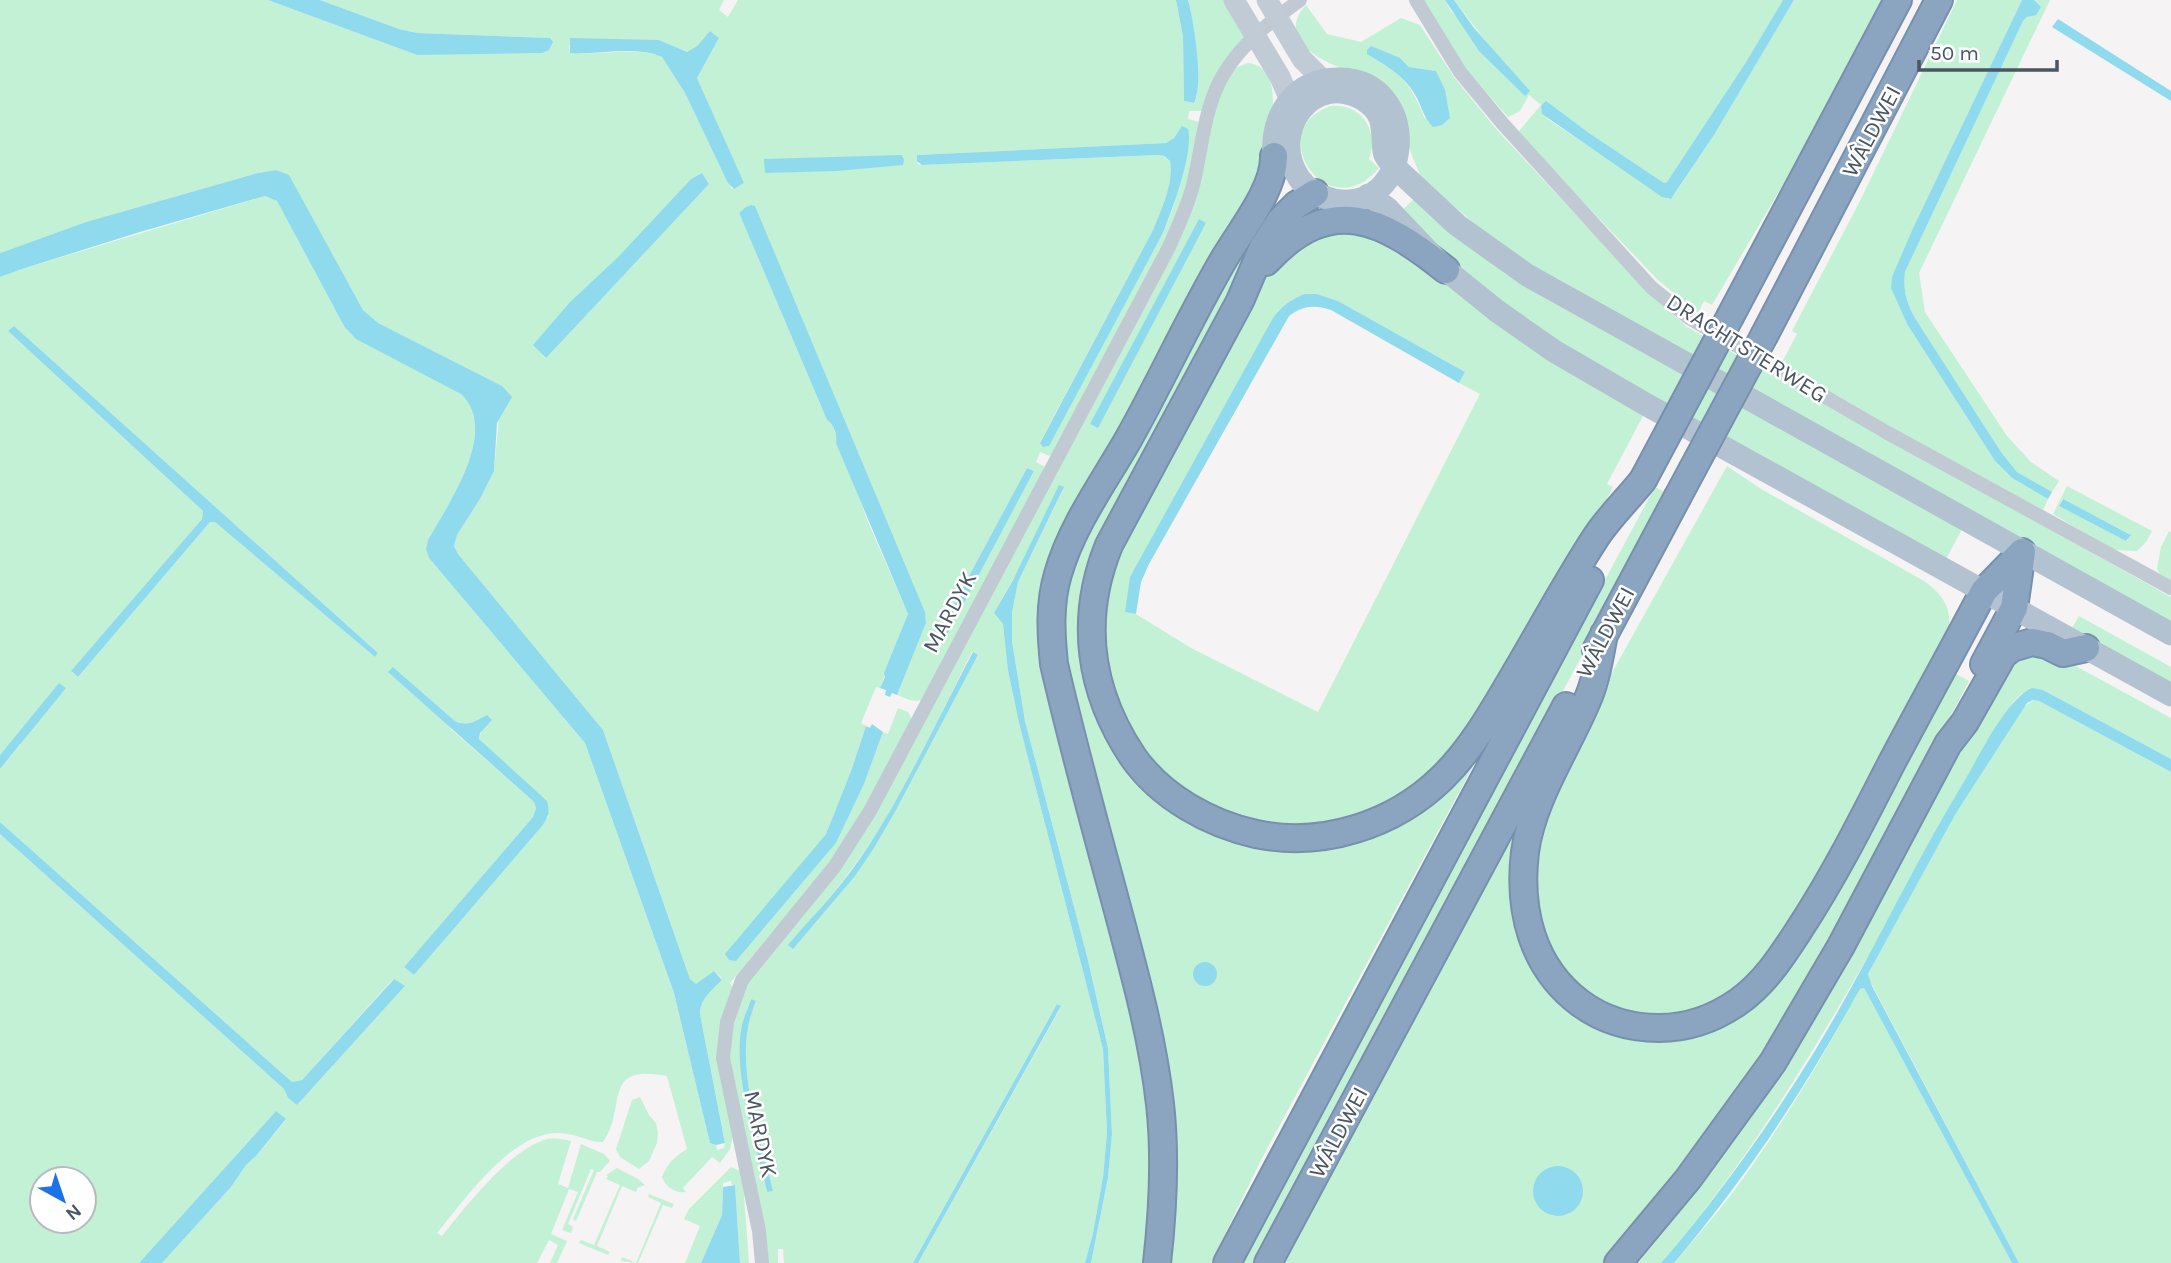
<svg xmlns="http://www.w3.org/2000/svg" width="2171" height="1263" font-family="Karla,sans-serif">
<rect width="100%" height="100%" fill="#f5f3f3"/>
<path fill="#c3f1d5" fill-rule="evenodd" d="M0 0H268L417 55 550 38 417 33 399 29 320 0H724L719 10 728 17 738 0H1176L1183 37 1184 101 1194 103 1197 96 1196 43 1188 0H1228L1244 35 1242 43 1202 111H1189L1188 119 1199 122 1182 209 1056 453 1050 456 1040 452 1036 462 1045 467 926 698C915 704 908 699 897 695L926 623 925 612 755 207 751 205 739 213 827 420 831 422 868 522 908 614 880 688 876 687 861 723 866 726 851 771 826 834 792 875 736 961 836 843 864 784 883 732 888 734 898 708 908 712 913 721 847 842 730 983 733 989 722 1023 733 1135 730 1149 720 1163 712 1157 683 1188 686 1192C675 1193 666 1188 662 1177 668 1163 674 1157 687 1149L667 1076C600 1063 628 1107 603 1142 590 1143 575 1132 556 1133 509 1135 465 1199 437 1233L442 1236C466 1206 508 1152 544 1140 553 1137 563 1139 571 1141L558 1184 568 1188 581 1144 604 1154 610 1161 600 1172H597L576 1221 573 1219 594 1170 591 1169 568 1224 573 1227 571 1233 562 1230 578 1192 569 1189 551 1234 567 1241 557 1263H550L558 1245 549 1240 537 1263H162L231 1187 246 1165 256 1156 286 1120 276 1111 139 1263H0V834L284 1089 288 1098 297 1105 404 987 393 979 302 1080 292 1082 0 822V769L21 744 14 739 0 755V277L25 268 265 196 277 201 344 326 461 394C500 431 448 504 428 540L426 549 429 558 585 743 674 993 710 1143 716 1145 717 1150 724 1148 725 1142 700 1014C700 999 712 990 722 980L721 977 714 971 696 985 690 979 603 730 458 554 454 546 457 535 480 499 494 471 502 386 377 323 363 310 289 176 276 170 258 173 86 222 0 253ZM710 31 719 38 697 78 743 182 734 189 731 188 685 93 662 57C634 45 599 57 570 52L569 45 659 40 687 52 697 46ZM1177 134 1189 141 1173 208 1163 233 1047 447 1040 442 1153 230C1161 210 1174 183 1170 161L1163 156 1158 155 922 165 918 164 917 155 1166 143 1174 138ZM702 173 709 184 545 358 534 345 570 302 618 257 691 179ZM14 326 378 653 375 657 216 522H210L204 529 78 677 71 672 202 519 203 511 8 331ZM1027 468 1034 471 941 644 939 643 947 627V617ZM393 667 455 721C468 727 475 721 487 715L479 739 549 816 414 975 404 967 533 817 536 808 534 802 452 730ZM42 1179H84V1221H42Z
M1423 0H1445L1451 11 1497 56 1454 0H1783L1746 62 1667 182 1664 183 1589 133 1547 102 1542 114 1549 120 1668 199 1673 197 1714 135 1794 0H1883L1811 137 1712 305 1704 301 1698 313 1658 280 1541 158 1519 131 1541 105 1529 95 1520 111 1508 117 1466 69Z
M1957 0H2022L1914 226 1891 288 1907 324 1995 461 2012 478 2048 499 2043 510 1871 417 1781 364 1797 334 1792 331 1861 199Z
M2034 0H2050L1919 273 1925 312 2007 436 2031 462 2059 481 2052 492 2017 472 2001 452 1915 318C1906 301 1903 290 1905 272L2023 21 2040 7Z
M1306 5 1327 34 1361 42 1401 18 1420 25 1454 77 1496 129 1648 292 1687 327 2171 597V622L1562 285 1503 247 1422 180 1409 148 1348 70C1320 62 1276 37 1306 5ZM1400 58 1409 67 1436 71 1425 119C1417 99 1409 83 1392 69Z
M1248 63C1289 67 1268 138 1265 166L1048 600 1153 1107 1150 1263H1091L1108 1178 1112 1134 1108 1048 1087 956 1025 721 1012 641V613L1018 582 1064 488 994 613 1003 624 1008 671 1019 723 1103 1049 1107 1133 1103 1177 1093 1233 1085 1263H918L1061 1007 1057 1004 913 1263H784L783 1249H778V1263H766L728 1059 732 1021 747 982 839 869 1172 251 1221 91 1235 68ZM1199 220 1206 223 1091 424ZM972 652 978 655 895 812 874 848 793 948 789 945C809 921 831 897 850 871 899 807 935 724 972 652ZM751 999 756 1002C753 1010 749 1019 748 1028 739 1078 761 1142 772 1191L767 1192C762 1173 758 1153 754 1134 743 1089 732 1043 751 999Z
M1331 106C1362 103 1379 131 1369 159L1379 168C1327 230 1261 129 1331 106Z
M1413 200 1504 273 1550 301 1962 529 1946 559 1691 419 1550 337 1486 292 1400 212Z
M1273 206 1279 214 1111 525 1096 698 1199 821 1354 837 1492 731 1262 1158 1211 1263H1162L1168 1186 1064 676 1061 620 1071 574 1109 496 1255 227Z
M1349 226 1401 246 1458 294 1515 337 1644 414 1607 484 1613 487 1570 569 1491 705 1415 792 1319 830 1239 822 1163 777 1125 726 1100 643 1109 565 1149 496 1275 261 1284 251ZM1317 294 1338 301 1465 372 1459 383 1480 394 1318 712 1191 648 1136 614 1126 612 1130 577 1293 299Z
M1727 466 1761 489 1924 581C1944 595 1953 610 1948 634L1820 879 1756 976 1695 1015H1627L1585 997 1537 934 1533 841 1579 732Z
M2067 486 2152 531 2146 542 2137 551 2113 550 2053 514ZM2062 499 2130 534 2127 541 2059 506Z
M1655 487 1669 494 1255 1263H1240L1327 1096Z
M2169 531 2171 532V580L2160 574 2157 569 2161 547Z
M2079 616 2171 667V683L2072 628Z
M2027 654 2061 658 2171 718V759L2043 690 2021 694 2013 702C1970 777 1927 853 1884 928 1817 1046 1750 1160 1661 1263H1638L1706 1179 1778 1076 1998 674Z
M1952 672 1969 681 1811 981 1768 1051 1609 1263H1283L1527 806 1522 928 1611 1027 1765 997 1798 959 1816 931ZM1540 1174 1569 1214 1552 1216 1533 1190Z
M2034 700 2039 701 2171 772V1263H2019L1869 979 1868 974 1956 812 2022 708Z
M1864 988 2012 1263H1674C1695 1238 1717 1214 1736 1188 1781 1127 1820 1062 1856 996L1860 989Z
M640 1097 649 1115 656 1123 658 1133 657 1143 649 1161 639 1169 620 1157 616 1149 632 1100Z
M731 1167 740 1171 747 1195 744 1196 749 1263H740L735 1185H732L731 1181 723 1183 722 1215 701 1263H685L700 1226 684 1219 689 1209Z
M617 1168 638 1179 645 1185 637 1188 636 1192 622 1186 597 1246 610 1252 608 1255 579 1243 581 1240 594 1245 620 1185 606 1179 608 1176 606 1175Z
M649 1194 674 1204 672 1208 663 1205 638 1263 621 1261 622 1257 636 1263 661 1203 648 1197Z"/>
<path fill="#90daee" d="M268 0H320L399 29 417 33 550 38 553 42 549 50 542 53 417 55Z
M1176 0H1188C1194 22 1204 84 1194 103L1184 101 1183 37Z
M1445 0H1454L1474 28 1530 91 1525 96 1479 51Z
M1783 0H1794L1714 135 1671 199 1662 197 1542 114 1541 106 1546 101 1589 133 1664 183 1667 182 1746 62Z
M2022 0H2034L2041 7 2036 15 2027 17 2023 21 1905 272C1903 290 1906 301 1915 318L2001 452 2017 472 2052 492 2048 499 2012 478 1995 461 1907 324 1891 288 1892 277 1914 226Z
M2058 19 2171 91V101L2052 27Z
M710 31 719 38 697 78 744 183 734 189 728 183 685 93 662 57C635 45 599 55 570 53V38L659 40 687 52 697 46Z
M1371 46 1400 58 1409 67 1436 71 1445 90 1450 118 1442 125 1433 127C1424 118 1422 108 1417 98 1405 76 1387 66 1367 54V50Z
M1182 126 1188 129C1194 152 1172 210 1163 233L1049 446 1043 447 1040 443 1153 230C1161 210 1174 183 1170 161L1164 156 1158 155 922 165 917 161V155L1166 143 1174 138Z
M902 155 904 160 903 165 837 171 765 173 764 159Z
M276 170 289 175 363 310 378 323 502 386 512 397 497 423 494 471 480 499 457 535 454 546 458 554 603 730 690 979 696 984 714 971 722 980C712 990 700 999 700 1014L725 1143 716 1145 710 1143 674 993 585 743 429 558 426 549 428 540C448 504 500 431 461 394L356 339 344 326 277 201 265 196 140 232 25 268 0 277V253L86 222 258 173Z
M702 173 709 184 546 358 533 345 570 302 618 257 691 179Z
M751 205 755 206 925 612 926 623 897 695 892 693 890 697 885 695 886 690 880 688 885 677 884 673 908 614 836 443C838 436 833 423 827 420L739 213 746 207Z
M1199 219 1206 223 1098 428 1090 424Z
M1305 294H1317L1338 301 1465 372 1459 383 1331 310C1314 305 1304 305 1289 316L1149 564 1141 582 1136 614 1125 612 1130 577 1273 318C1282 306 1291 299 1305 294Z
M14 326 378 653 375 657 215 522H210L204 529 78 677 71 671 202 519 203 511 8 331Z
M1027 468 1034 471 942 644 939 643 947 627V617Z
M1059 485 1064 487 1018 582 1012 613V641L1025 721 1087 956 1108 1048 1112 1134 1108 1178 1091 1263H1085L1093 1233 1103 1177 1107 1133 1103 1049 1019 723 1008 671 1003 624 994 613 1013 580Z
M2063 499 2131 535 2126 541 2059 506Z
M973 652 978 655 895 812 874 848 855 876 793 949 788 945C809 920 832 897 851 871 899 806 935 723 973 652Z
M393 667 455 721C468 727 475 721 487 715L492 720 480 733 479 739 547 801C550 813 549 816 542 826L414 975 404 967 533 817 536 808 534 802 388 672Z
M59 683 66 688 0 769V755Z
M2032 688 2043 690 2171 759V772L2039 701 2033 700 2027 703 1956 813 1868 974 1872 986 2019 1263H2012L1864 988 1860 989 1856 996C1803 1092 1745 1179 1674 1263H1661C1719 1196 1770 1124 1816 1049 1868 963 1910 871 1962 785 1978 759 2005 700 2032 688Z
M872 724 883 732 864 784 836 843 736 961 729 960 725 954 826 834 851 771 866 726 870 728Z
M0 822 292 1082 302 1080 394 979 405 986 297 1105 288 1098 284 1089 0 834Z
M1193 974a12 12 0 1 1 24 0a12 12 0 1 1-24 0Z
M751 999 756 1001C753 1010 749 1019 748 1028 739 1077 761 1142 773 1191L767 1192C756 1145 732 1072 742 1025 744 1017 748 1008 751 999Z
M1057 1004 1061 1006 918 1263H913Z
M276 1111 286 1119 256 1156 246 1165 231 1187 162 1263H139Z
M1533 1191a25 25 0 1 1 50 0a25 25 0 1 1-50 0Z
M735 1185 740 1263H701L722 1215 723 1187Z"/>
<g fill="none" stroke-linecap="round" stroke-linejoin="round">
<defs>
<path id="highway" d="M1315 193 1296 205 1280 221 1263 247 1240 301 1109 545C1079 619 1089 691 1133 757 1161 797 1210 824 1256 834 1322 848 1394 825 1442 778 1471 750 1492 713 1512 679 1540 632 1566 583 1596 537 1609 517 1628 499 1643 480
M1266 262C1331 192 1382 219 1446 270
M1731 315 1898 0
M1765 334 1939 0
M1604 634C1600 654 1597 677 1589 696 1569 746 1532 798 1525 852 1518 910 1532 967 1580 1003 1603 1020 1631 1028 1659 1028 1687 1028 1715 1018 1738 1002 1765 983 1782 956 1799 930 1833 878 1861 823 1889 768 1920 709 1953 650 1984 591L2022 552
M1596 650 1677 498
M1984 664 2014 608 2022 552
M1157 1263C1163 1210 1166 1157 1160 1104 1152 1033 1132 964 1114 896 1093 819 1072 742 1054 664 1051 634 1049 604 1058 574 1072 525 1104 482 1129 438 1162 379 1190 317 1224 259 1241 230 1275 189 1274 156
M1227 1263 1590 580
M1268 1263 1566 706
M1618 1263 1688 1179 1773 1062 1841 946 1948 744 1965 722 2003 655 2012 648 2032 642 2047 645 2063 653 2086 648"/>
</defs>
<use href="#highway" stroke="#7690ad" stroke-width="30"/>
<path stroke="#c1cad2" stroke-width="14" d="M1416 0 1460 72 1503 124 1651 287 1689 318 1886 432 2171 588
M762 1263 759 1231 723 1058 727 1022 742 980 835 866 870 811 1168 249C1177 229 1186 210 1192 189 1202 151 1203 110 1223 75 1242 43 1271 21 1300 0"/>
<path stroke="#c1cbd6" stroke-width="21" d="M1234 0 1280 77 1290 100
M1267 0 1302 59 1323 80"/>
<path stroke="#b3c2d1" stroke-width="23" d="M1274 156C1270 115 1296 77 1340 79 1424 81 1413 215 1334 200 1320 197 1307 190 1299 178 1268 132 1313 69 1364 100 1387 115 1381 130 1384 151 1385 159 1395 167 1400 172L1457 225 1527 275 2171 634
M1368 195 1387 208 1446 270 1497 311 1554 351 1647 405 2171 695"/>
<use href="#highway" stroke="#8ba5c1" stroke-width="26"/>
<defs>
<path id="highway-bridge" d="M1643 480 1731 315
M1677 498 1765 334"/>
</defs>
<use href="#highway-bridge" stroke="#7690ad" stroke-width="30" stroke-linecap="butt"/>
<use href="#highway-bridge" stroke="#8ba5c1" stroke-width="26"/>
</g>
<g text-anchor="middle" stroke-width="5" stroke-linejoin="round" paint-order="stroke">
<g font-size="23" fill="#4a5661" stroke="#fff">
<text transform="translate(1871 131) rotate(-62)" y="8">WÂLDWEI</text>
<text transform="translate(1747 348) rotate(32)" y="8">DRACHTSTERWEG</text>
<text transform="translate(949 612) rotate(-62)" y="8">MARDYK</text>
<text transform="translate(1605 632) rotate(-62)" y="8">WÂLDWEI</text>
<text transform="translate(1338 1132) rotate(-62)" y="8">WÂLDWEI</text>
<text transform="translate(761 1134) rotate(78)" y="8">MARDYK</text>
</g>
</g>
<g transform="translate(63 1200) rotate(140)"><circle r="33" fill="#ffffff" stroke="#b7bbc0" stroke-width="2"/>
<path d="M0-5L12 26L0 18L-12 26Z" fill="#1a73e8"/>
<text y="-10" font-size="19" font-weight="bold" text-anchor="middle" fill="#4a5661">N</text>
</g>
<path d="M1919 60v10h138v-10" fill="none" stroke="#4a5661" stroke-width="3.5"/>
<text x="1930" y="60" font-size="21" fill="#4a5661" stroke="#ffffff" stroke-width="5" paint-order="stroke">50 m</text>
</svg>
